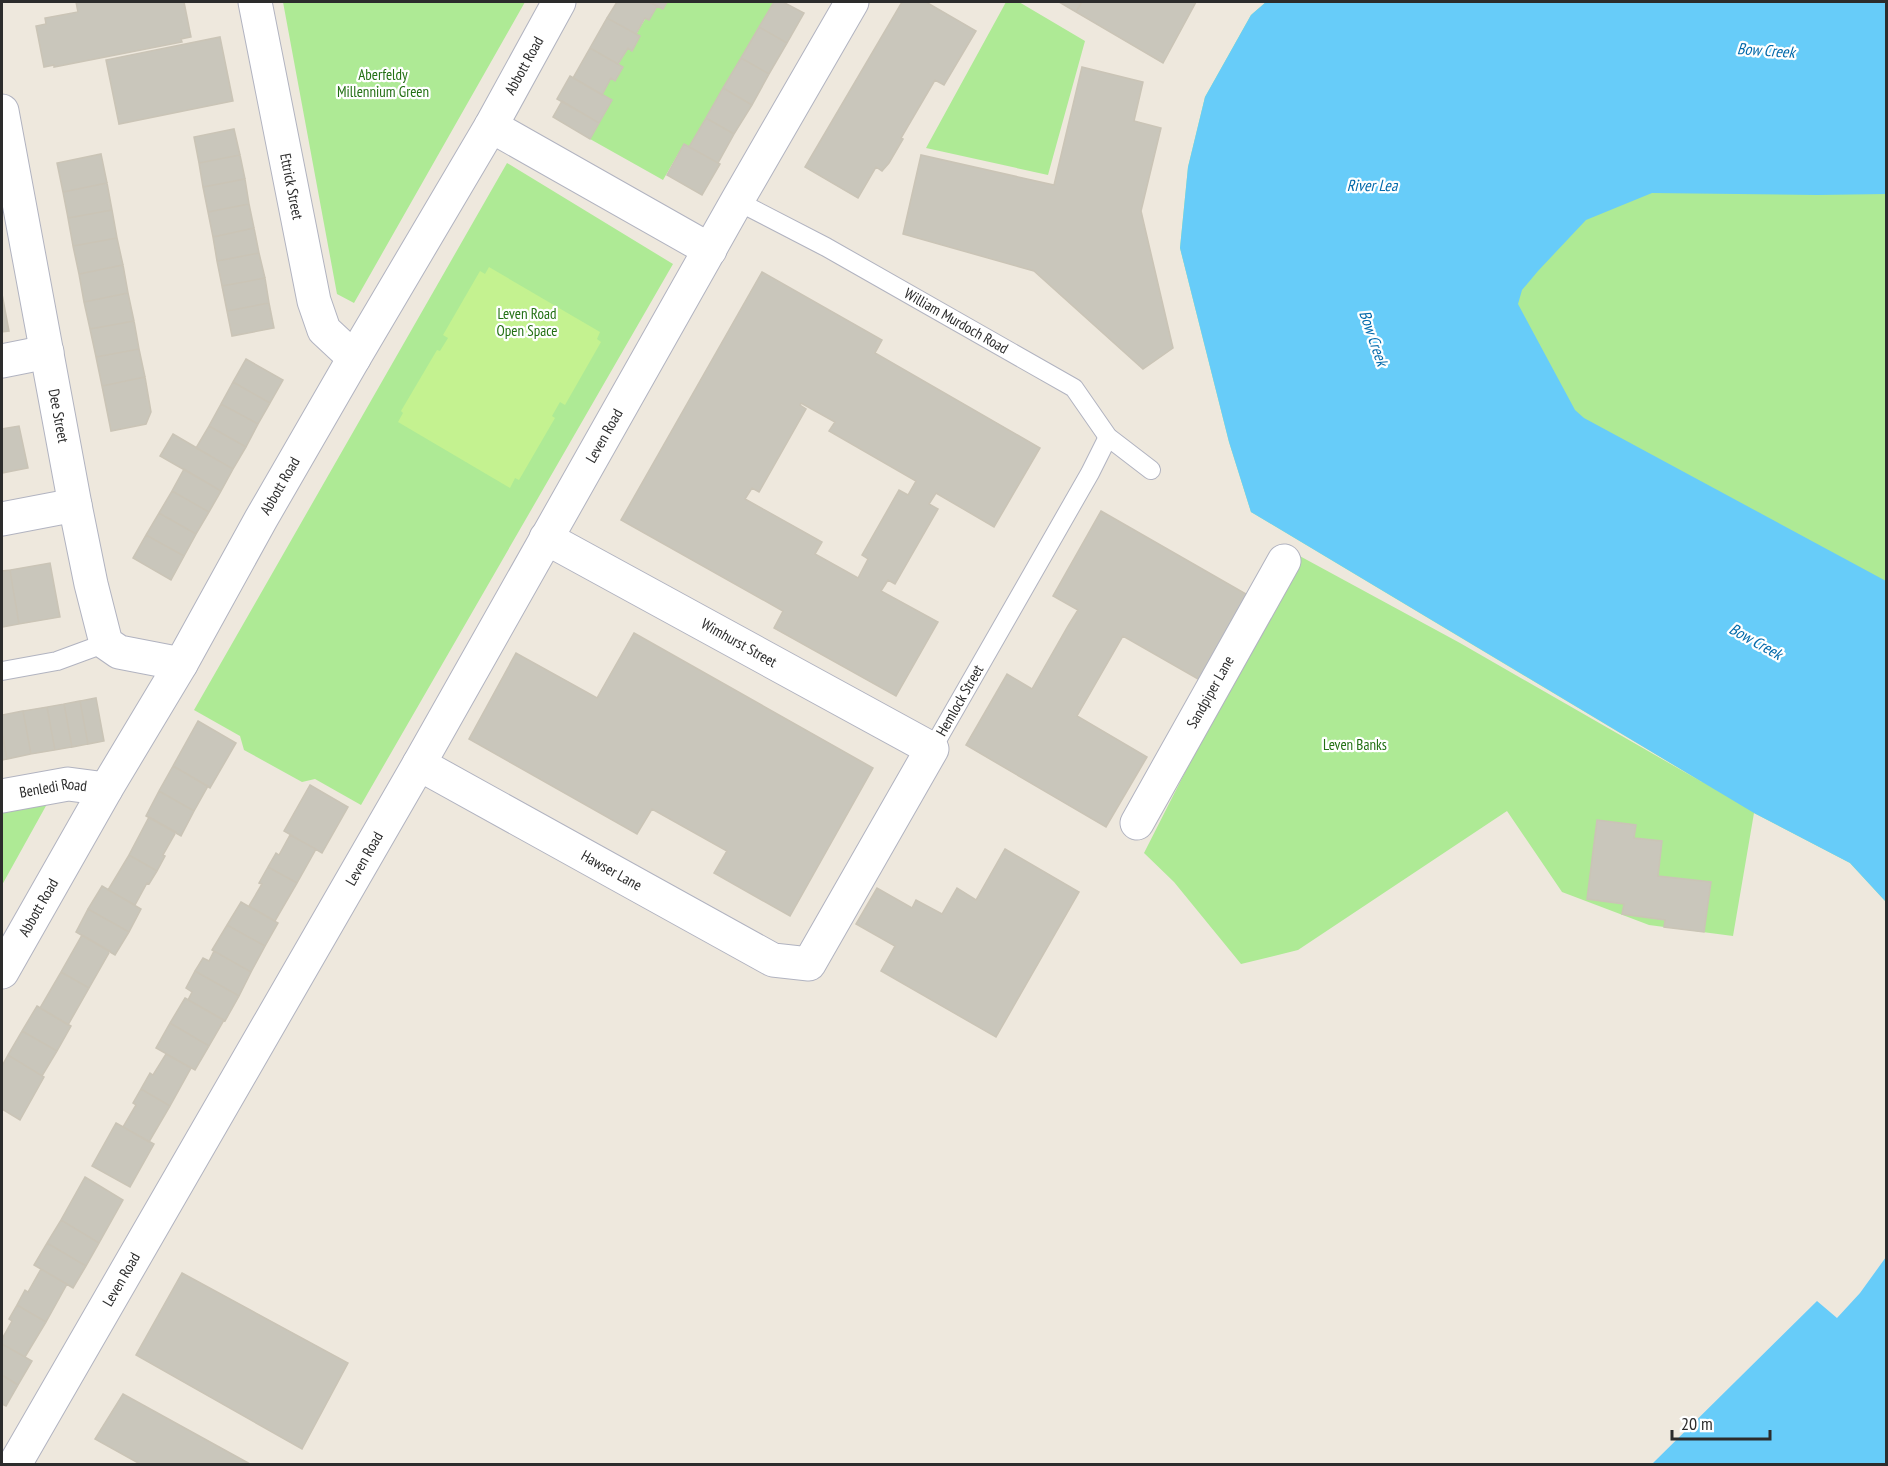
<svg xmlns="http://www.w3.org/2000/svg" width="1888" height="1466" font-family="'PT Sans Narrow',sans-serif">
<rect width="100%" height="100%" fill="#eee8dd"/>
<path fill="#aeea95" d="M283 2H525L354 303 337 294Z
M667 2H774L689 147 684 144 663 180 590 139 612 100 602 95 611 78 615 80 623 67 618 64 628 48 631 50C636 32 643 19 657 6L663 9Z
M1006 2H1019L1085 41 1048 175 926 148Z
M1266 2 1273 104 1819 772 1886 902 1850 863 1754 813 1733 936 1649 925 1562 892 1507 811 1298 950 1241 964 1174 882 1144 853 1296 554 1460 643 1702 782 1251 512 1229 442 1180 248 1188 167 1205 97 1251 15Z
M1886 122V664L1604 506 1453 220Z
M507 163 673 264 361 805 315 779 302 782 244 750 240 736 194 710Z
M47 804 2 885V812Z"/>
<path fill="#c4f290" d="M489 267 600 332 597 339 601 342 565 405 560 402 552 416 555 418 519 480 515 478 510 488 398 422 403 413 401 411 437 350 440 351 448 338 443 335 480 271 485 274Z"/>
<path fill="#67ccf9" d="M1266 2H1886V194L1817 195 1652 193 1586 220 1538 271 1522 290 1518 304 1575 410 1584 418 1886 581V902L1850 863 1754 813 1251 512 1229 442 1180 248 1188 167 1205 97 1251 15Z
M1886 1257V1464H1652L1817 1301 1837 1318 1860 1293Z"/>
<path fill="#c9c6bb" stroke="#cac4b6" stroke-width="1.5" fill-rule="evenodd" d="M76 2H184L191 37 181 39 182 42 54 67V65L44 67 36 26 46 24 45 18 78 12Z
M617 2H649L657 6 649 20 645 18 636 34 607 18Z
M649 2H667L663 9Z
M774 2H783L804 13 787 43 759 27Z
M902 2H926L976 31 944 85 935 80 901 138 903 139 889 163 882 171 876 167 858 198 805 167Z
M1059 2H1082L1076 12Z
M1082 2H1196L1163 63 1076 12Z
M607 18 640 36 632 51 628 48 618 64 590 48Z
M759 27 787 43 769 74 741 58Z
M220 37 233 101 119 124 106 60Z
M590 48 623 67 615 81 611 78 602 95 573 78Z
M741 58 769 74 752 105 723 88Z
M1082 67 1143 82 1134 121 1161 128 1141 211 1173 348 1143 369 1034 271 903 234 921 155 1054 185Z
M570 76 612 100 599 123 557 99Z
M723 88 752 105 734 134 706 118Z
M562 101 599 123 590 139 553 117Z
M706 118 734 134 718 163 689 147Z
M234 129 240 155 199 163 194 137Z
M684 144 720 164 702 195 667 175Z
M101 154 107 183 63 192 57 163Z
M240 155 245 179 203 187 199 163Z
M245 179 249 204 208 212 203 187Z
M107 183 112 210 68 218 63 192Z
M249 204 254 228 213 237 208 212Z
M112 210 117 238 73 246 68 218Z
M254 228 259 253 217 261 213 237Z
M117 238 123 265 79 274 73 246Z
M259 253 265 278 222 286 217 261Z
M123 265 128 293 84 302 79 274Z
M762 272 882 340 875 353 1040 448 994 527 936 493 929 504 938 509 895 584 888 580 881 591 938 622 896 696 774 628 783 611 621 520ZM801 403 835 422 829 431 916 481 908 495 899 490 862 555 868 559 858 578 815 554 822 542 745 499 752 488 759 492 806 409 800 405Z
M265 278 269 303 227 311 222 286Z
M128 293 134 321 90 329 84 302Z
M2 294 9 331 2 332Z
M269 303 274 328 232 336 227 311Z
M134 321 139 349 96 357 90 329Z
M139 349 145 377 102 386 96 357Z
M246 359 283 380 270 403 233 382Z
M145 377 151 412 146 424 111 431 102 386Z
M233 382 270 403 258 424 221 404Z
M221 404 258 424 246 447 209 426Z
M19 426 28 468 2 473V429Z
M209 426 246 447 233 469 196 448Z
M173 434 233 469 221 491 160 456Z
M184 469 221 491 209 512 172 491Z
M172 491 209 512 196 534 159 513Z
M1101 511 1253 598 1205 683 1123 636 1077 716 1147 757 1106 827 966 745 1007 674 1032 689 1068 626 1078 610 1053 596Z
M159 513 196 534 184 556 146 535Z
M146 535 184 556 171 580 133 558Z
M50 563 60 617 19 624 10 570Z
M10 570 19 624 2 627V571Z
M634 633 873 768 790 916 714 873 727 851 652 809 637 834 469 739 516 653 597 698Z
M96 698 104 741 88 744 80 701Z
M80 701 88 744 72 747 64 704Z
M64 704 72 747 55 750 47 707Z
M47 707 55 750 31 754 23 711Z
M23 711 31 754 7 759 2 732V715Z
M198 721 236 743 210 788 173 766Z
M2 732 7 759 2 760Z
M173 766 208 786 194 811 159 791Z
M310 785 348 807 322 853 284 831Z
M159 791 194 811 181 836 146 816Z
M149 817 176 832 163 855 165 856 157 871 129 855Z
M1597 820 1636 825 1634 838 1662 841 1658 876 1711 882 1704 932 1664 927 1665 920 1622 914 1624 904 1587 899Z
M290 835 316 849 297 883 268 867 276 853 279 855Z
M1005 849 1079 892 996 1037 881 971 895 946 856 924 877 888 912 908 916 900 942 914 957 888 976 900Z
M129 855 157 871 149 884 147 883 135 905 108 890Z
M268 867 297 883 275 921 249 906 262 884 259 883Z
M102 886 141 909 129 932 88 909Z
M241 902 278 923 265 946 227 925Z
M88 909 129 932 115 955 76 932Z
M227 925 265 946 251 972 212 950Z
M82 935 110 951 89 988 61 972Z
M214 951 251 972 239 996 195 971 203 958 209 961Z
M195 971 239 996 225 1021 188 1000 192 992 186 988Z
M61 972 89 988 68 1025 40 1008Z
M185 998 224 1020 209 1046 170 1023Z
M37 1006 71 1026 57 1051 22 1031Z
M170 1023 209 1046 195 1070 156 1048Z
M22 1031 57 1051 42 1076 8 1055Z
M166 1054 191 1068 170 1106 141 1089 150 1073 153 1075Z
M8 1055 44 1077 20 1120 2 1109V1066Z
M141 1089 170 1106 149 1142 123 1127 136 1105 133 1103Z
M116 1123 154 1144 130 1187 92 1166Z
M85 1177 123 1200 99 1243 61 1220Z
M61 1220 99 1243 86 1266 47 1243Z
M47 1243 86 1266 73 1288 34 1265Z
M41 1269 67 1284 46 1322 17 1305 25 1290 28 1292Z
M182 1273 348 1363 302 1449 136 1355Z
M17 1305 46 1322 25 1357 2 1344V1339L12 1321 9 1319Z
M2 1344 32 1361 18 1385 2 1375Z
M2 1375 18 1385 6 1406 2 1404Z
M123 1394 250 1464H140L95 1439Z"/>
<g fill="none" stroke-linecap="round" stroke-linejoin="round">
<defs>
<g id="lane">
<path id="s1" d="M737 201 826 247 1074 388 1108 437 1151 470"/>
<path d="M2 671 57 661 106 643"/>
<path id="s2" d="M932 749 1090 473 1108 437"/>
</g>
<g id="street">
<path id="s3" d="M255 2 314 301 324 330 354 358"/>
<path id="s4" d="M2 111 75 505 91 584 106 643 119 652 181 664"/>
<path d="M491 126 710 250"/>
<path d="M2 361 47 352"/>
<path d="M2 519 75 505"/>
<path id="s5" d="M419 764 773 960 809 964 932 749 546 538"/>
<path id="s6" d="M2 796 68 784 106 789"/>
<path id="s7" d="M1137 823 1284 561"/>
<path id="s8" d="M15 1464 419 764 737 201 852 2"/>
</g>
<g id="secondary">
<path id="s9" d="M2 972 106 789 181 664 261 519 354 358 491 126 559 2"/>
</g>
</defs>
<use href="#lane" stroke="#b1b3c0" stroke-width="20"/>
<use href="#street" stroke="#b1b3c0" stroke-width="35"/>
<use href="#secondary" stroke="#b1b3c0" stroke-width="35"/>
<use href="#lane" stroke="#fff" stroke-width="18"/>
<use href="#street" stroke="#fff" stroke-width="33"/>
<use href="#secondary" stroke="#fff" stroke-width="33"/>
</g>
<g text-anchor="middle" stroke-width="4.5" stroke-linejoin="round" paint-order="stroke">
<g font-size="15" fill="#2c2c2c" stroke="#fff">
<text dy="5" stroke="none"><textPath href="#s9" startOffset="1046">Abbott Road</textPath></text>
<text dy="5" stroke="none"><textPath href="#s3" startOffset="188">Ettrick Street</textPath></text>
<text dy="5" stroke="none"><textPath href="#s1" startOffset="250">William Murdoch Road</textPath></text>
<text dy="5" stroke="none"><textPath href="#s4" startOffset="310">Dee Street</textPath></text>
<text dy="5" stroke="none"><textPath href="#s8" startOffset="1185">Leven Road</textPath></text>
<text dy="5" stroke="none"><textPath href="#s9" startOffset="560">Abbott Road</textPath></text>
<text transform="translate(739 643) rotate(29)" y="5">Wimhurst Street</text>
<text dy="5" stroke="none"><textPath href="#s7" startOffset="150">Sandpiper Lane</textPath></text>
<text dy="5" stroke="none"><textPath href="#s2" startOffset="56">Hemlock Street</textPath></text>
<text dy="5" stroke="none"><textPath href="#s6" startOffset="52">Benledi Road</textPath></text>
<text dy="5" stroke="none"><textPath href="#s8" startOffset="699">Leven Road</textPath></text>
<text dy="5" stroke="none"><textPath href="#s5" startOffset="220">Hawser Lane</textPath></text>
<text dy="5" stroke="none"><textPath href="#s9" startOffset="74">Abbott Road</textPath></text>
<text dy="5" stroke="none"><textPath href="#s8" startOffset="213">Leven Road</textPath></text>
</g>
<g font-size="15" fill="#237014" stroke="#fff">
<text x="383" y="80">Aberfeldy<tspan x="383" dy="17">Millennium Green</tspan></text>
<text x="527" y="319">Leven Road<tspan x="527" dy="17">Open Space</tspan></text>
<text x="1355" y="750">Leven Banks</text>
</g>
<g font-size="16" font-style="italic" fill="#0269aa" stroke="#fff">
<text transform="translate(1766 50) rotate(4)" y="6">Bow Creek</text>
<text x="1372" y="191">River Lea</text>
<text transform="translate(1374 338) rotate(71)" y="6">Bow Creek</text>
<text transform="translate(1756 641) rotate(29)" y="6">Bow Creek</text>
</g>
</g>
<rect width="1888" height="1466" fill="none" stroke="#2c2c2c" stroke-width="6"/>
<path d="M1672 1430v9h98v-9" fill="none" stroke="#2c2c2c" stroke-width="3"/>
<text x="1681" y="1430" font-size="18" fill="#2c2c2c" stroke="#ffffff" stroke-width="4.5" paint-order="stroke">20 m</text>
</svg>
